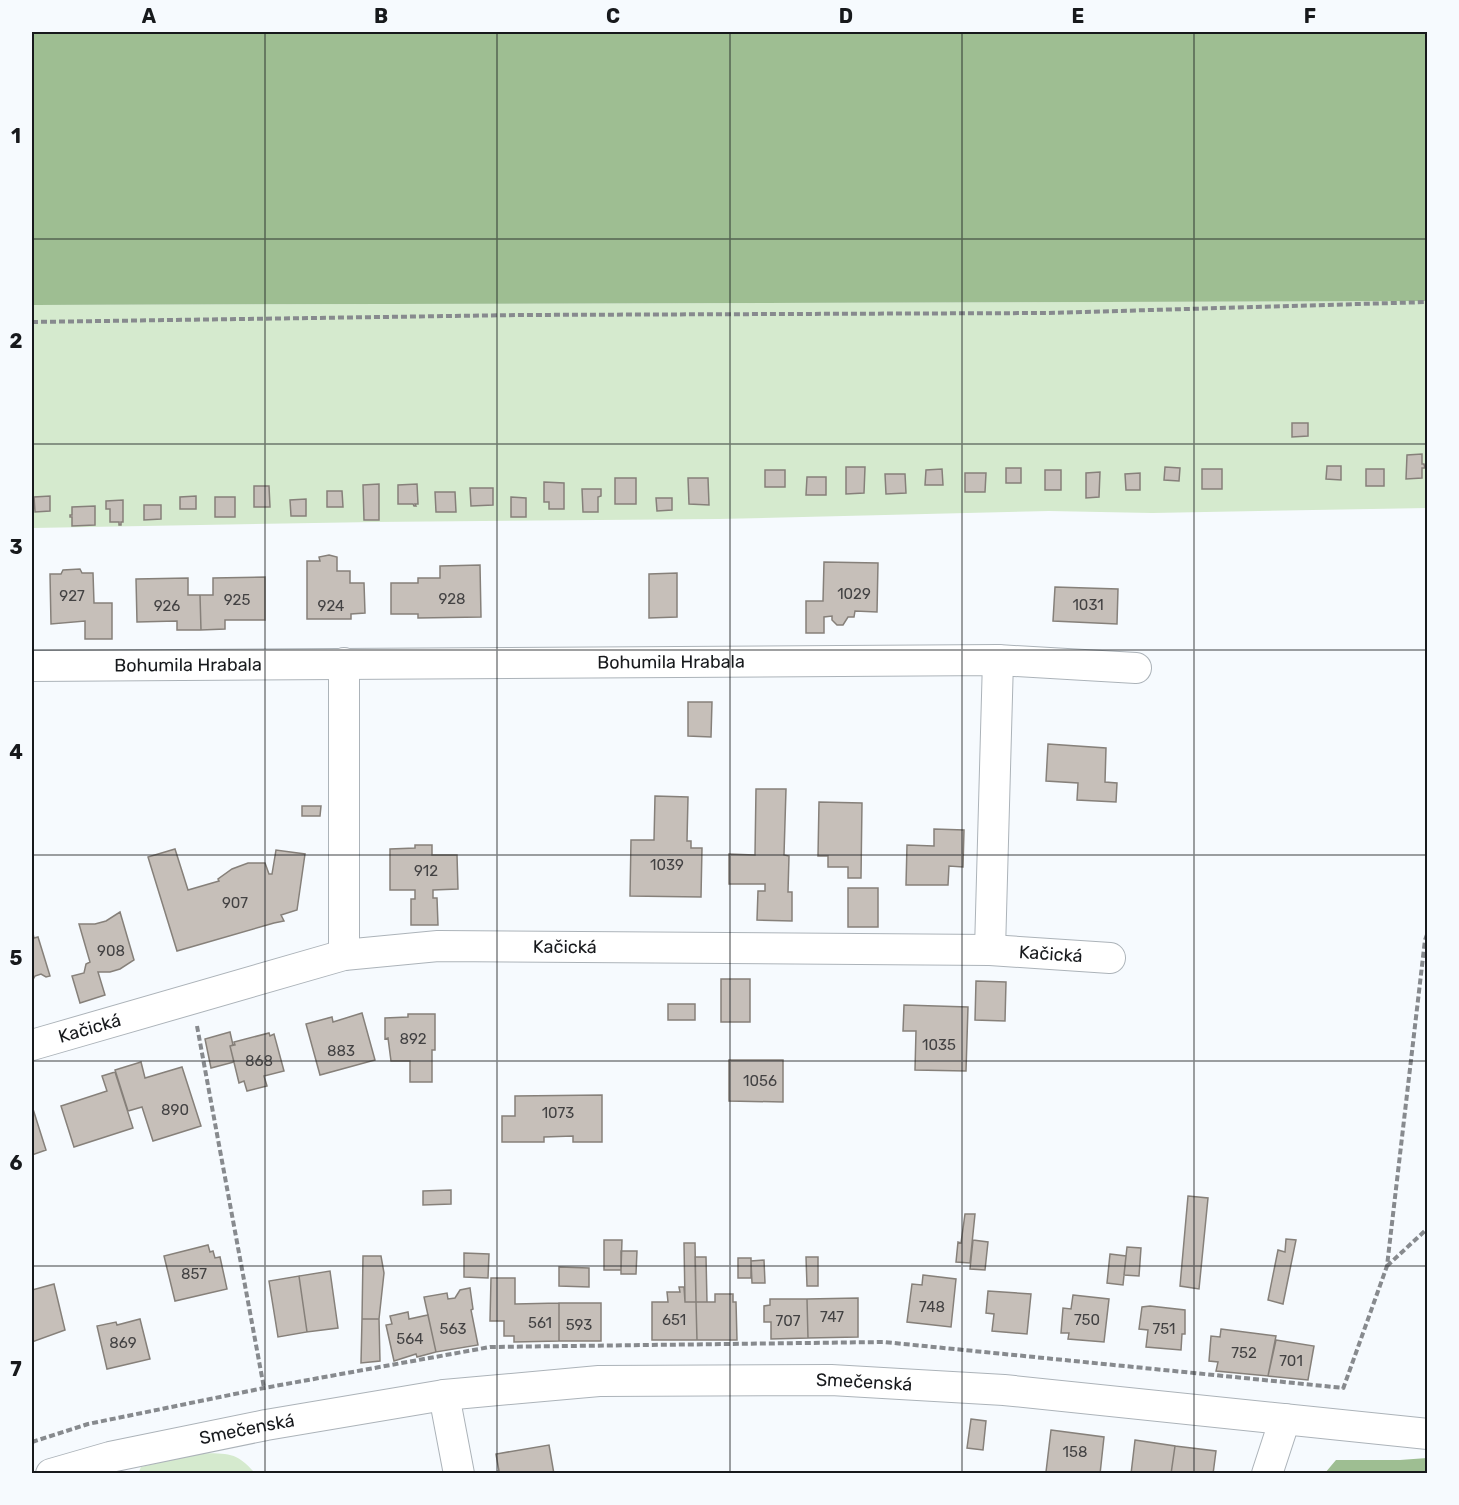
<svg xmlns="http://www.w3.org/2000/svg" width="1459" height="1505" font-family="Rubik,sans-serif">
<rect width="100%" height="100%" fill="#f6fafe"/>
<path fill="#d5eace" d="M1427 301V508L1152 513 1049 511 719 519 374 522 32 528V305Z
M200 1453C229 1454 235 1451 255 1473L138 1474 141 1467Z"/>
<path fill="#9ebe92" d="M32 32H1427V301L32 305Z
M1427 1458V1473H1325L1336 1460H1400Z"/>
<path fill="#c6bfb9" stroke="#86807a" stroke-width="1.5" d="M1292 423H1308V436L1292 437Z
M1422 454V464H1424L1425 468H1422V478L1406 479 1407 455Z
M1327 466H1341V480L1326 479Z
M846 467H865L864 493 846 494Z
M1165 467 1180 468 1179 481 1164 480Z
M1006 468H1021V483H1006Z
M942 469 943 485H925L926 470Z
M1202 469H1222V489H1202Z
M1366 469H1384V486H1366Z
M765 470H785V487H765Z
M1045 470H1061V490H1045Z
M1100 472 1099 497 1086 498V473Z
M965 473H986L985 492H965Z
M1140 473V490H1126L1125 474Z
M885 474H905L906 493 886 494Z
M807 477H826V495H806Z
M615 478H636V504H615Z
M688 478H708L709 505 689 504Z
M544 482 564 483V509H549V502H544Z
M379 484V520H364L363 485Z
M417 484 418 504H415L416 506H414L413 504H398V485Z
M254 486H269L270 507H254Z
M470 488H493V505L471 506Z
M582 489H601V496L598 497V512H583Z
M327 491H342L343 507H327Z
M435 492H455L456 512H436Z
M50 496V511L35 512 34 497Z
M196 496V509H180V497Z
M215 497H235V517H215Z
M511 497 526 498V517H511Z
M656 498H672V510L657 511Z
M306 499V516H291L290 500Z
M123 500V522H121V525H119V522H110V509H106V501Z
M144 505H161V519L144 520Z
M95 506V525L72 526V517H70V515H72V507Z
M329 555 337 557V571H350V583H364L365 613 351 614V619H307V561H320L319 557Z
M824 562 878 563 877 612 855 611 854 617H848L843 625H837L832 620V616L824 617V633H806V601H823Z
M480 565 481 617 418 618V614H391V583H418V578H440V566Z
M80 569 82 573H93L94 603H112V639H85V621L51 624 50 574H61L63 570Z
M677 573V617L649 618V574Z
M265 577V620H225V629L201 630 200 595H213V578Z
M188 578V595H200L201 630H177V621L137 622 136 579Z
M1055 587 1118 589 1117 624 1053 621Z
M688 702H712L711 737 688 736Z
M1048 744 1106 748 1105 782 1117 783 1116 802 1077 800 1078 783 1046 781Z
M756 789H786L784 855 789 856 788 892H792V921L757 920 758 891H765V884H729V854L755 855Z
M655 796 688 797 687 841H691V848H702L701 897 630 896 631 840H654Z
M819 802 862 803 861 878H848V867H828V856H818Z
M302 806H321L320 816H302Z
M934 829 964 830 963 867 949 866 948 885H906L907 845 934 846Z
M415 845H432V855H457L458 889 433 890V898H437L438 925H411V899H415V890H390V849L415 848Z
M175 849 188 890 219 881 218 879 232 869 248 863H265L269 874H272L276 850 305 854 297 910 281 915 284 921 274 923 177 951 148 857Z
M848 888H878V927H848Z
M120 912 134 960 120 969 110 972H98L105 995 80 1003 72 976 84 973 86 964 90 962 79 924H95L106 921Z
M32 930 34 938 38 937 50 976 46 977 41 974 35 976 32 981Z
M721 979H750V1022H721Z
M976 981 1006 982 1005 1021 975 1020Z
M668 1004H695V1020H668Z
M904 1005 968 1007 966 1071 915 1070 916 1031H903Z
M362 1013 375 1060 320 1075 306 1024 332 1017 333 1022Z
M408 1014H435V1050H432V1082H410V1061H391L388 1038 385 1039V1018L408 1017Z
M230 1032 233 1045 230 1046 234 1062 211 1068 205 1039Z
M269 1033 270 1036 274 1034 284 1071 264 1076 267 1086 247 1091 244 1081 239 1083 230 1046 235 1045 234 1042Z
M729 1060H783V1102L729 1101Z
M141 1062 145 1078 182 1067 201 1126 153 1141 142 1107 128 1111 115 1070Z
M115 1072 133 1128 74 1147 61 1106 107 1091 102 1076Z
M602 1095V1142H573V1136L544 1137V1142H502V1116H515V1096Z
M33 1109 46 1150 32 1155V1110Z
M451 1190V1204L423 1205V1191Z
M1188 1196 1208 1198 1199 1289 1180 1286Z
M965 1214H975L970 1263 956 1262 958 1242 961 1243Z
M1286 1239 1296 1240 1283 1304 1268 1300 1278 1250 1285 1252Z
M604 1240H622L621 1270H604Z
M973 1240 988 1242 985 1270 970 1269Z
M684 1243H695L696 1302H685Z
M208 1245 210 1252 213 1251 215 1258 220 1257 227 1289 175 1301 164 1256Z
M1127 1247 1141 1248 1139 1276 1124 1275Z
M621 1251H637L636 1274H621Z
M464 1253 489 1254 488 1278 464 1277Z
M1110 1254 1126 1256 1123 1285 1107 1283Z
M363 1256H381L384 1273 379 1319H362Z
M695 1257H706L707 1302H696Z
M806 1257H818V1286H807Z
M738 1258H751V1278H738Z
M764 1260 765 1283H752L751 1261Z
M559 1267 589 1268V1287L559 1286Z
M330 1271 338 1328 307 1332 299 1276Z
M923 1275 956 1279 951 1327 907 1322 912 1284 922 1285Z
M299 1276 307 1332 278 1337 269 1281Z
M491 1278H515V1304L559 1303V1341L514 1342V1336H504V1321H490Z
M54 1284 65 1330 32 1342V1290Z
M679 1287H684L685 1302H696L697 1340H652V1302H668L667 1292H680Z
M470 1288 473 1309 471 1310 478 1345 436 1352 424 1297 447 1293 448 1299 455 1298 460 1290Z
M988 1291 1031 1294 1027 1334 992 1331 994 1314 986 1313Z
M715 1294H733V1302H736L737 1340H697L696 1302H715Z
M1073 1295 1109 1299 1104 1342 1068 1339 1069 1333H1061L1063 1308 1071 1309Z
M858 1298V1337L808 1338 807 1299Z
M770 1299H807L808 1338 771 1339V1322H764V1306L770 1305Z
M559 1303H601V1341H559Z
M1150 1306 1185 1310V1334H1182L1181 1350 1146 1347 1148 1330 1139 1329 1142 1307Z
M408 1312 409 1319 428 1315 436 1352 417 1357 416 1354 394 1361 386 1325 392 1324 390 1316Z
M140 1319 150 1359 107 1369 97 1326 116 1322 117 1325Z
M362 1319H379L380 1361 361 1363Z
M1221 1329 1276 1336 1268 1376 1216 1371 1218 1362 1209 1361 1211 1336 1220 1337Z
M1276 1340 1314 1346 1308 1380 1268 1376Z
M971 1419 986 1421 983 1450 967 1448Z
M1051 1430 1104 1437 1100 1474 1046 1472Z
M1135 1440 1175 1446 1171 1474H1131Z
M549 1445 554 1474H489L499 1471 496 1454Z
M1175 1446 1216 1451 1213 1474H1171Z"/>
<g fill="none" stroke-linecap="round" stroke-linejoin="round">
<defs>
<g id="minor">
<path d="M344 663V955"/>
<path id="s1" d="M32 666 998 660 1136 668"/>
<path d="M990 950 998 660"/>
<path id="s2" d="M32 1045 344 955 438 946 990 950 1110 958"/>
<path d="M444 1395 459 1474"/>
<path id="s3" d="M51 1474 110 1457 266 1425 444 1395 599 1381 831 1380 1004 1390 1428 1434"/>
<path d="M1267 1474 1285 1419"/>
</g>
</defs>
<use href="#minor" stroke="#acb3b9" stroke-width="32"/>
<path stroke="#878a8e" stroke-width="4" stroke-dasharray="6 3" stroke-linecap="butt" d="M32 322 521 315 1048 313 1428 302
M197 1026 264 1388
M1387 1266 1428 1228
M1343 1389 1387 1266 1425 940 1428 932
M32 1442 88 1424 264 1388 490 1347 884 1342 1344 1388"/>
<use href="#minor" stroke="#fff" stroke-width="30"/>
</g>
<path fill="none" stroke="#17191c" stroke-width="1.5" stroke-opacity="0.55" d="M265 32V1474M497 32V1474M730 32V1474M962 32V1474M1194 32V1474M32 239H1428M32 444H1428M32 650H1428M32 855H1428M32 1061H1428M32 1266H1428"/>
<g text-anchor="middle" stroke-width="4.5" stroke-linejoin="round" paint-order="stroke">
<g font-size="15" fill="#434243">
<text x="854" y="599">1029</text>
<text x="72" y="601">927</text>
<text x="452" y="604">928</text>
<text x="237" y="605">925</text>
<text x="1088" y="610">1031</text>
<text x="167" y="611">926</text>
<text x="331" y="611">924</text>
<text x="667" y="870">1039</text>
<text x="426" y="876">912</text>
<text x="235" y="908">907</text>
<text x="111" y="956">908</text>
<text x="413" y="1044">892</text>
<text x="939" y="1050">1035</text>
<text x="341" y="1056">883</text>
<text x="259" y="1066">868</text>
<text x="760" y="1086">1056</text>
<text x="175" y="1115">890</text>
<text x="558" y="1118">1073</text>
<text x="194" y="1279">857</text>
<text x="932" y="1312">748</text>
<text x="832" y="1322">747</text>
<text x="674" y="1325">651</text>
<text x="1087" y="1325">750</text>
<text x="788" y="1326">707</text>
<text x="540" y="1328">561</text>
<text x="579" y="1330">593</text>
<text x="453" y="1334">563</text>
<text x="1164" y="1334">751</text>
<text x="410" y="1344">564</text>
<text x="123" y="1348">869</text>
<text x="1244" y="1358">752</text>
<text x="1291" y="1366">701</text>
<text x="1075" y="1457">158</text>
</g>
<g font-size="18" fill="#17191c" stroke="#f6fafe">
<text dy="6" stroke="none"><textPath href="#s1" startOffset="639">Bohumila Hrabala</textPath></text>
<text dy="6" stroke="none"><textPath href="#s1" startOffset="156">Bohumila Hrabala</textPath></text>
<text dy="6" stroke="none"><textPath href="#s2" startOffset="546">Kačická</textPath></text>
<text dy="6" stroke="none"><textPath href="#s2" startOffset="1032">Kačická</textPath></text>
<text dy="6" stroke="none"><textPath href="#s2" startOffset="60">Kačická</textPath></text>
<text dy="6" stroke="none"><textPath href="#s3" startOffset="822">Smečenská</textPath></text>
<text dy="6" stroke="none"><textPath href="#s3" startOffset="201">Smečenská</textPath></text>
</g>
</g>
<rect width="1459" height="1505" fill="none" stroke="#f6fafe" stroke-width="66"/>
<rect x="33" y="33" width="1393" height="1439" fill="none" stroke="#17191c" stroke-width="2"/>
<g font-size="20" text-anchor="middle" font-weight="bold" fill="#17191c">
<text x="149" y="23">A</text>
<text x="381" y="23">B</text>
<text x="613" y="23">C</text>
<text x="846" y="23">D</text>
<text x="1078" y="23">E</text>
<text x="1310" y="23">F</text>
<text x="16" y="143">1</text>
<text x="16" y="348">2</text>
<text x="16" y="554">3</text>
<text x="16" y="759">4</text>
<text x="16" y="965">5</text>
<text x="16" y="1170">6</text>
<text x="16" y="1376">7</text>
</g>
</svg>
